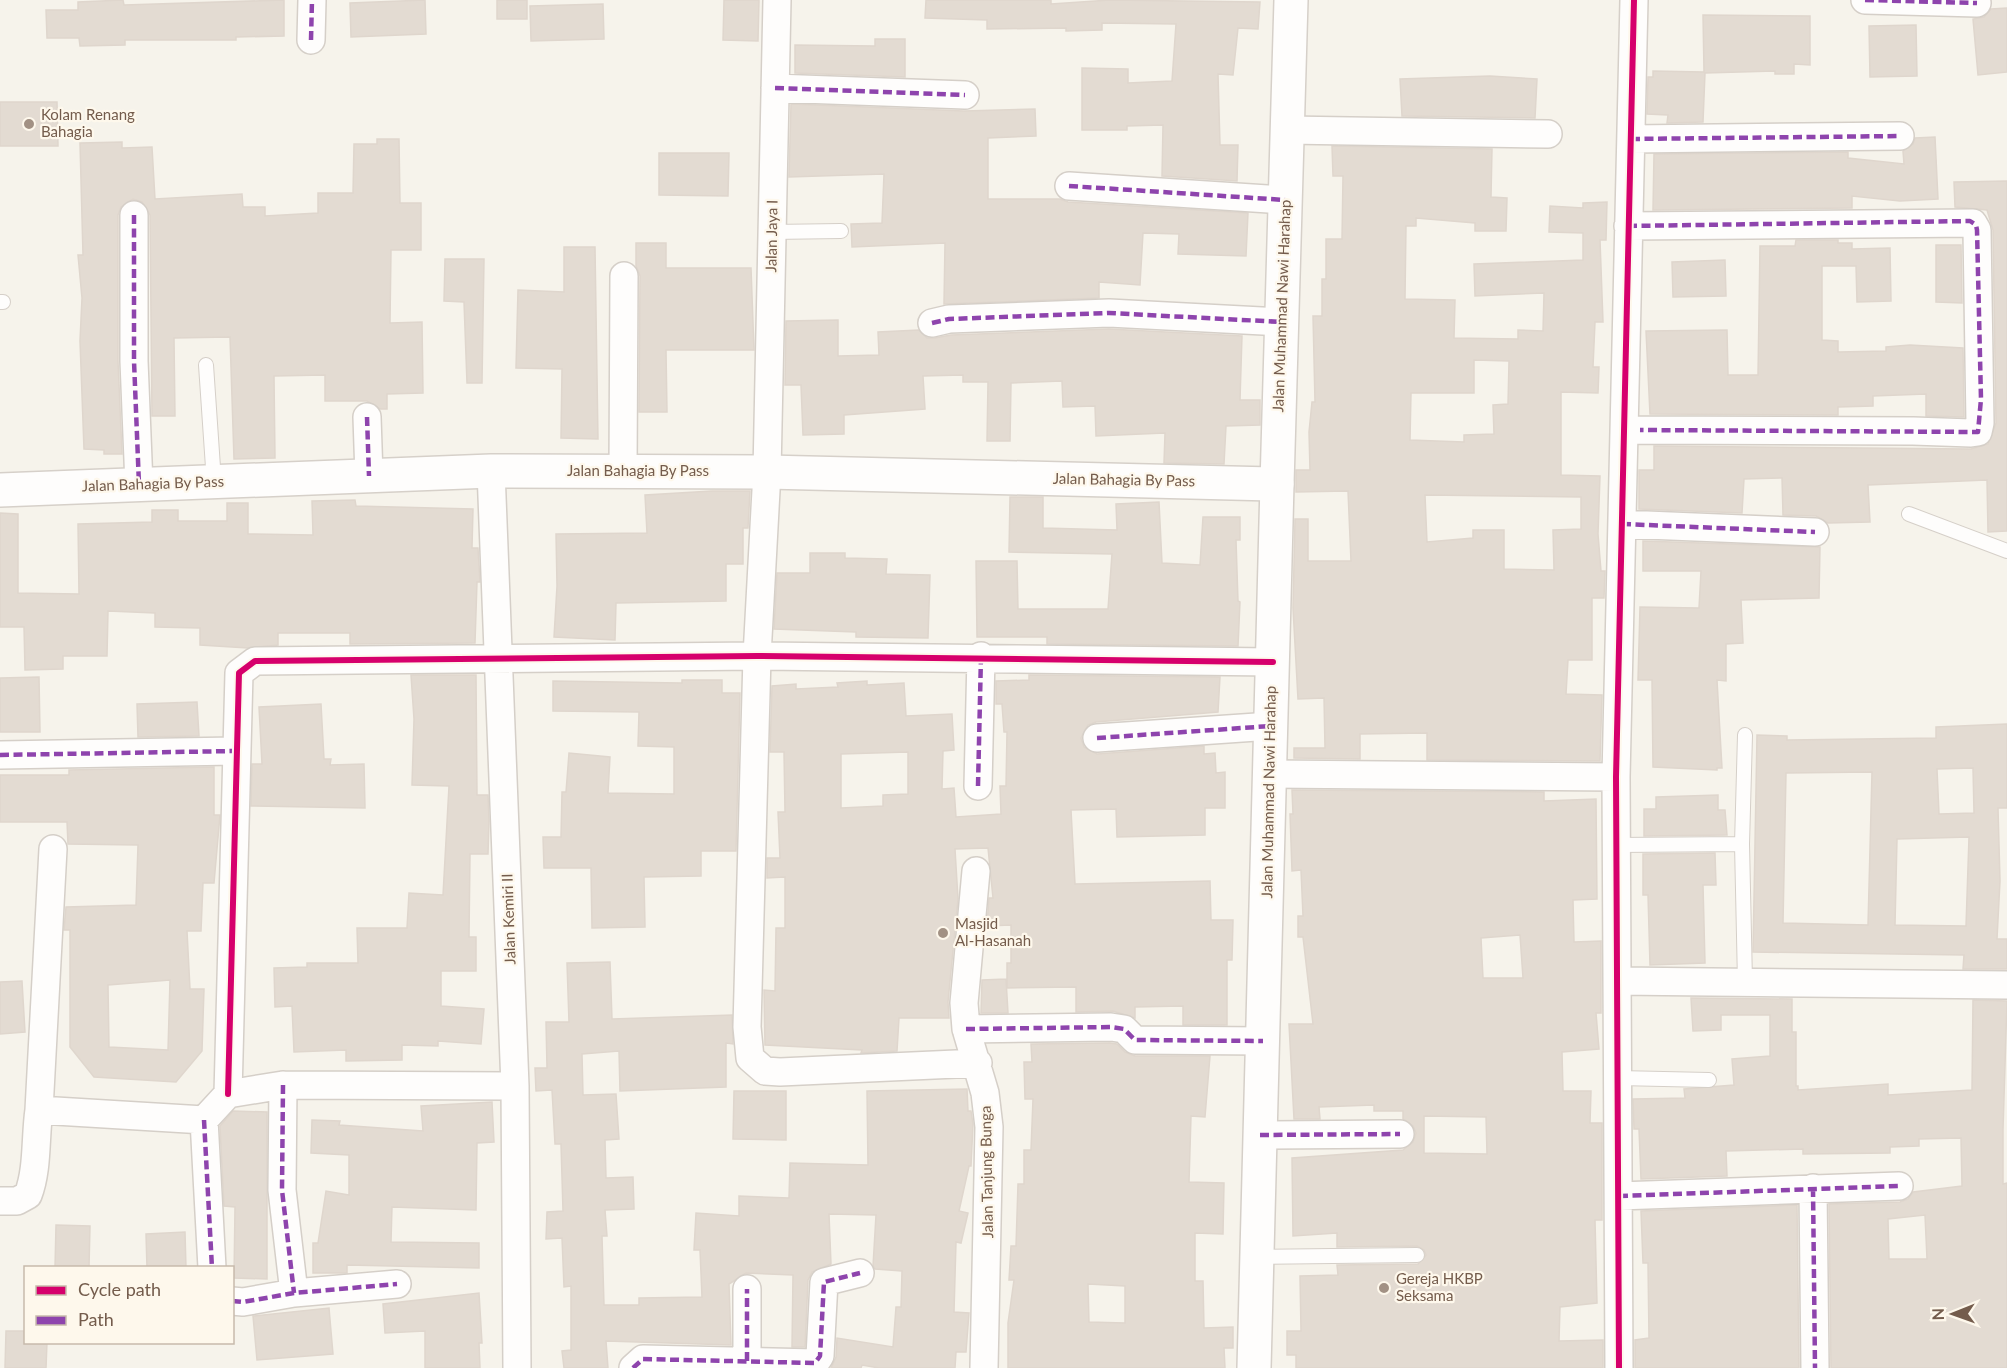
<svg xmlns="http://www.w3.org/2000/svg" width="2007" height="1368" font-family="Lato,sans-serif">
<rect width="100%" height="100%" fill="#f6f3eb"/>
<path fill="#e3dbd2" stroke="#dfd6cd" stroke-width="1.5" fill-rule="evenodd" d="M123 0 124 5 284 0V36L236 37V40H125V45L80 46 79 38H47L46 10H78V2Z
M425 0 426 34 351 37 350 3Z
M497 0H527V19H497Z
M724 0H759L758 41 723 40Z
M926 0H1051V4L1110 0 1260 2 1258 29 1238 28 1233 75 1218 74 1220 145H1238L1237 181 1162 176 1163 125 1127 126V130H1082V68L1128 69V83L1172 81 1176 24 1102 23V30L1066 31V28L987 29V20L925 18Z
M603 4 604 39 531 41 530 6Z
M2007 8V72L1978 75 1973 19 1984 17 1991 9Z
M1703 15 1810 16V65L1794 64V74H1775V71L1705 73 1703 122 1667 123 1668 115 1647 114 1648 77H1653V71L1704 72Z
M1916 25 1917 76 1870 77 1869 26Z
M875 39H905V77L795 73V45L875 46Z
M1490 76 1537 79 1535 118 1402 116 1400 79Z
M0 102H57L58 146H0Z
M791 104 964 111 1035 109 1036 136 988 138V199H1060L1068 202 1248 213 1246 256 1178 254 1179 234 1143 233 1140 285 1099 282V298L944 304 945 243 852 247 851 224 882 223 884 174 789 177Z
M1935 137 1938 199 1900 201 1852 196V208L1653 210 1654 154 1848 152V158L1904 164 1903 151 1913 144 1915 138Z
M377 139H399L400 203H421V250H391L390 323 422 322 423 393 387 394V409H380L367 401H325V375L274 376 275 458 234 459 230 337 174 338 175 416H152L150 215 142 202 133 199 121 207 118 215V361L122 454H104V450L84 449 80 341 82 298 78 255H83L80 143 122 142V148L152 147 155 199 242 194 243 207H265V216L318 213V193H353L354 144H377Z
M1332 146 1492 149 1491 197 1507 198 1506 231H1475V223L1416 218V226H1406L1405 299 1455 300 1454 338 1518 339V330L1543 331 1544 293 1475 296 1474 264 1583 260V233L1549 232 1550 206 1583 208V203L1607 202 1606 240H1600L1603 322H1595L1593 367H1599L1598 393 1561 392V475L1600 476 1598 534 1601 571H1605L1604 598H1592V660H1568L1566 694 1602 695 1600 761 1427 760V733L1360 734V759L1294 758V748H1325L1324 698 1298 699 1293 608 1295 519H1308V561H1351L1348 491 1296 492V470H1310L1309 432 1312 402H1315L1313 316H1322V279H1326V239H1342L1343 176H1333ZM1474 360 1509 361 1508 404 1493 405 1494 434 1464 435V442L1410 440 1411 393H1474ZM1425 495 1581 497V529L1553 530 1554 570 1504 569V530H1473V538L1427 542Z
M659 153H729L728 196 659 195Z
M2007 181V531L1988 532 1987 480 1868 485 1870 522 1828 523 1816 516 1783 515 1782 478 1744 479 1742 513 1639 509V470H1654V446L1971 449 1988 444 1996 423 1993 230 1987 210 1955 207 1954 182Z
M1796 240H1838V243H1852V249L1890 248 1891 301 1857 302 1856 266H1822V340L1838 341V352L1886 351V347L1910 345 1963 348 1964 417 1926 416V394L1873 396V406L1838 407V415L1650 414 1646 331 1727 330 1728 375H1758L1760 246H1795Z
M636 243H666V268H751L754 350H666L667 412H639L640 276 636 266Z
M1936 245H1961L1962 303 1936 302Z
M564 247H595L598 439 561 438 562 369 516 368 518 290 564 292Z
M445 259H484L482 383H467L464 302 444 301Z
M1725 260 1726 296 1673 297 1672 262Z
M838 320V356L879 355 878 332 919 330 927 338H935L951 335 1109 329 1242 336 1240 400H1260V425L1226 426 1224 464 1164 463 1165 433 1096 436 1095 406 1063 407 1062 381 1011 383 1010 441H987L988 382H963V375L923 376 925 409 844 415V434L803 435 801 385H785L786 321Z
M712 491H750L748 528H743V564H726V601L616 603 615 640 554 637 557 586 556 534 647 533 645 495Z
M1010 497H1043V528L1117 530 1116 504 1159 502 1162 563 1200 565 1203 517H1240V540H1236L1238 601 1240 602 1238 646 1047 644V637H977L976 561H1017L1018 609H1108L1112 554 1009 552Z
M355 500 356 506 473 509 472 548H478L480 582H477L475 643 350 644V633H278V645L248 648 200 645V628L155 627V613L108 611 107 656H63V669L25 670 24 627H0V513L18 514V593L79 594 78 524 152 522V510H178V521H227V503H248V534L313 535 312 501Z
M1643 541 1820 547 1819 598 1741 600 1743 643 1726 644V681L1717 680 1722 768H1717V770L1653 767 1652 680H1638L1640 607 1699 608 1701 571H1643Z
M810 553H845V558L887 559 886 574 930 575 928 638 856 637V632L774 629 777 573H810Z
M411 675H476L477 795H488L489 821 488 854H470L469 937H476V971H441V1006L484 1009 481 1044 438 1041V1046L402 1045V1060L346 1061V1050L294 1052 292 1006 275 1007 274 968 307 967V963H358L357 928H407L409 893 443 895 449 786 412 785 414 719Z
M1029 675 1220 677 1218 712 1096 722 1088 725 1081 738 1084 747 1097 754 1204 746V754L1215 753 1216 773 1225 772V808H1205V835L1117 837 1116 809 1071 810 1075 884 1210 881 1211 920H1233L1232 960H1227V1025H1183V1006L1135 1007V1018L1113 1011 1076 1012V987L1007 988V963H1011V925L987 926 989 898H993L988 848 955 849 958 899 948 1002 949 1018H899L897 1051 861 1053 862 1050 765 1045 764 990 775 991 776 928H785V877L767 878V858H780L778 812H785L784 752H770L772 686 796 684V689L838 687 837 683 867 681V685L904 683 906 716 952 714 954 750 943 751 942 789 954 788 956 817 1001 814 1000 786H1006L1007 732H1004L1002 704H996V681L1029 680ZM908 752V794L883 795V806L841 808V754Z
M39 677 40 732H0V678Z
M682 680H722V693H740L736 851H701V876L644 877 645 927 592 928 591 868H544L543 837H561L562 792H566L569 753 610 757 608 793 674 794V747L638 746 639 712 553 711V681L682 683Z
M197 702 199 736 138 737 137 704Z
M321 704 324 759H331L330 765 364 764 365 808 251 806 252 764H262L259 707Z
M2007 724V808H1998L2000 881 1997 939H2007V969H1963L1964 955 1753 952 1757 735 1787 736V740L1936 738V727ZM1973 768 1974 813 1939 814 1937 769ZM1872 772 1868 925 1783 923 1786 773ZM1969 837 1966 926 1895 925 1897 839Z
M214 767V815H220L214 883H203L201 931H187L190 989H204L202 1051 176 1082 94 1077 70 1047V930H64L66 907 136 905 138 845 68 844 67 822H0V775H69V770ZM170 980 168 1050 109 1047 108 985Z
M1292 790 1544 792V801L1596 799 1597 899 1573 900 1574 942 1601 941V1013H1596L1599 1049 1562 1052 1563 1091H1591L1590 1123H1602V1220H1595L1597 1303 1560 1307 1559 1341 1603 1340V1368H1296V1355H1287V1331H1301L1300 1276 1338 1275 1337 1265 1418 1264 1426 1255 1424 1250 1417 1246 1337 1247V1233L1293 1236 1292 1158 1403 1150 1413 1142 1416 1133 1413 1126 1403 1119V1111H1374V1105L1319 1107 1320 1119H1294L1289 1024H1313L1303 937H1298V916H1303L1301 870 1292 871 1290 814H1293ZM1520 935 1523 978H1483L1481 938ZM1424 1116 1486 1117 1487 1154 1424 1153Z
M1718 795V810H1725L1727 835 1644 836V809H1656V797Z
M1715 853 1716 885H1703L1705 963 1650 965 1648 895H1643V854Z
M610 962 612 1019 732 1015 733 1044 726 1043V1087L620 1091 619 1051 582 1054 583 1095 616 1094 619 1139 605 1140 606 1178 633 1177 634 1209 605 1210 607 1236H602L604 1305H639V1298L702 1297 700 1250H694L696 1213 739 1216V1196L789 1198 790 1163 868 1165 867 1091 967 1089 968 1111H971L973 1124 971 1166H969L959 1211 968 1213 961 1243 956 1242 954 1312 969 1313 966 1352H956L955 1368H879L862 1365 861 1368H831L836 1357 837 1338 893 1347 896 1307H901L902 1271 875 1269 873 1266 876 1215 829 1214 831 1264 812 1272 808 1280 805 1347H792L793 1275 746 1273 729 1284 731 1345 606 1341 608 1368H564L562 1351 571 1350V1286L564 1287 562 1238 546 1239 547 1212 563 1211 561 1144H555L552 1090 536 1091 535 1068H547L546 1022H569L567 963Z
M1006 979 1008 1013H981L982 980Z
M22 981 25 1032 0 1034V982Z
M1691 998 1792 999V1032H1796V1086H1798V1090L1888 1084V1095L1972 1090 1973 1000 2007 1001 2003 1130V1184L2007 1183V1368H1831L1829 1204 1900 1202 1908 1199 1913 1192 1962 1186 1961 1138 1919 1139V1146L1890 1147V1153L1803 1154V1149L1726 1151 1727 1176 1641 1179 1639 1129H1634L1633 1099 1685 1098 1684 1089 1734 1085 1732 1059 1770 1056V1015H1721V1030L1693 1031ZM1925 1215 1927 1259H1889L1888 1219Z
M1110 1043 1117 1044 1125 1052 1135 1056H1210L1205 1117 1191 1116 1189 1182 1224 1183 1223 1234 1195 1233V1281H1203L1204 1328 1233 1327V1348H1224L1225 1368H1008V1323L1014 1280H1009L1011 1246H1016L1018 1184H1024V1150H1031L1033 1099H1025L1024 1062H1032L1031 1044ZM1088 1284 1125 1286V1323L1089 1322Z
M734 1091H786V1140L733 1139Z
M492 1102 494 1142 477 1143 476 1210 392 1207 391 1242 479 1243V1268L347 1265V1273H313V1243H318L326 1191 349 1195V1155L311 1153 312 1120 340 1121 339 1125 423 1131 421 1106Z
M233 1111 267 1112V1279L234 1278 235 1207 224 1206 220 1126Z
M1797 1205 1799 1368H1635V1340L1649 1338 1648 1263H1643L1641 1211Z
M56 1225 90 1226 89 1268H55Z
M185 1232 186 1268H147L146 1234Z
M479 1293 482 1343H479L480 1368H425V1331L385 1333 383 1304Z
M329 1308 333 1354 257 1360 253 1316Z
M6 1331H26V1342H47L46 1368H5Z"/>
<g fill="none" stroke-linecap="round" stroke-linejoin="round">
<defs>
<path id="service" d="M772 232 841 231
M0 302H3
M206 365 214 482
M1909 514 2007 551
M1617 845 1742 844
M1745 982 1742 844 1745 735
M1618 1078 1709 1080
M1257 1257 1417 1255"/>
<path id="minor" d="M777 0 767 472 757 656 747 1027 750 1058 765 1071 780 1072 978 1063
M1865 0 1977 3
M311 40 312 0
M775 88 965 95
M1287 130 1548 134
M1631 139 1900 136
M1069 186 1285 200
M134 215V361L139 485
M932 323 949 319 1109 313 1282 322
M367 417 369 476
M1625 430 1913 431 1971 433 1978 432 1980 423 1977 230 1973 223 1628 226
M491 471 515 1086 517 1368
M623 471 624 276
M1622 524 1815 532
M1097 738 1271 726
M0 755 235 751
M1270 774 1616 777
M978 786 981 656
M976 871 964 1003 966 1029 985 1093 989 1127 984 1368
M1618 981 2007 985
M966 1029 1111 1027 1124 1029 1135 1040 1263 1041
M283 1085 282 1190 294 1293
M228 1094 239 673 255 661 757 656 1273 662
M39 1110 53 849
M1260 1135 1400 1134
M1813 1188 1815 1368
M1619 1196 1899 1186
M0 1201H17L28 1195C38 1169 35 1137 39 1110L204 1120
M212 1268 204 1120 228 1094 283 1085 515 1086
M232 1301 243 1302 294 1293 397 1284
M747 1361V1289
M633 1368 643 1359 815 1363 820 1356 824 1282 860 1273
M1619 1368 1616 777 1634 0"/>
<path id="tertiary" d="M1254 1368 1277 484"/>
<path id="secondary" d="M0 490 491 471 767 472 1277 484 1291 0"/>
</defs>
<use href="#service" stroke="#d5cfc8" stroke-width="16"/>
<use href="#minor" stroke="#d5cfc8" stroke-width="30"/>
<use href="#tertiary" stroke="#d5cfc8" stroke-width="36"/>
<use href="#secondary" stroke="#d6d0c9" stroke-width="36"/>
<use href="#service" stroke="#fefdfc" stroke-width="14"/>
<use href="#minor" stroke="#fefdfc" stroke-width="27"/>
<use href="#tertiary" stroke="#fefdfc" stroke-width="33"/>
<use href="#secondary" stroke="#fefdfc" stroke-width="33"/>
<path stroke="#8e44ad" stroke-width="4.5" stroke-dasharray="9 4.5" stroke-linecap="butt" d="M1865 0 1977 3
M311 40 312 0
M775 88 965 95
M1631 139 1900 136
M1069 186 1285 200
M134 215V361L139 485
M1628 226 1970 221 1976 225 1977 230 1981 399 1978 432 1640 430
M932 323 949 319 1109 313 1282 322
M367 417 369 476
M1622 524 1815 532
M1097 738 1271 726
M0 755 235 751
M978 786 981 656
M966 1029 1111 1027 1124 1029 1135 1040 1263 1041
M283 1085 282 1190 294 1293
M204 1120 212 1268
M1260 1135 1400 1134
M1813 1188 1815 1368
M1619 1196 1899 1186
M232 1301 243 1302 294 1293 397 1284
M747 1361V1289
M633 1368 643 1359 815 1363 820 1356 824 1282 860 1273"/>
<defs>
<path id="cycleway" d="M228 1094 239 673 255 661 757 656 1273 662
M1619 1368 1616 777 1634 0"/>
</defs>
<use href="#cycleway" stroke="#fef8ec" stroke-width="10"/>
<use href="#cycleway" stroke="#d6006c" stroke-width="6"/>
</g>
<g fill="#a29184" stroke="#fef8ec" stroke-width="2">
<circle cx="29" cy="124" r="6"/>
<circle cx="943" cy="933" r="6"/>
<circle cx="1384" cy="1288" r="6"/>
</g>
<g text-anchor="middle" stroke-width="4.5" stroke-linejoin="round" paint-order="stroke">
<g font-size="15" fill="#745c4c" stroke="#fef8ec" text-anchor="start">
<text x="41" y="120">Kolam Renang<tspan x="41" dy="17">Bahagia</tspan></text>
<text x="955" y="929">Masjid<tspan x="955" dy="17">Al-Hasanah</tspan></text>
<text x="1396" y="1284">Gereja HKBP<tspan x="1396" dy="17">Seksama</tspan></text>
</g>
<g font-size="15" fill="#745c4c" stroke="#fef8ec">
<text transform="translate(772 236) rotate(-89)" y="5">Jalan Jaya I</text>
<text transform="translate(1282 306) rotate(-88)" y="5">Jalan Muhammad Nawi Harahap</text>
<text x="638" y="476">Jalan Bahagia By Pass</text>
<text transform="translate(1124 480) rotate(1)" y="5">Jalan Bahagia By Pass</text>
<text transform="translate(153 484) rotate(-2)" y="5">Jalan Bahagia By Pass</text>
<text transform="translate(1269 792) rotate(-89)" y="5">Jalan Muhammad Nawi Harahap</text>
<text transform="translate(509 919) rotate(-92)" y="5">Jalan Kemiri II</text>
<text transform="translate(987 1172) rotate(-91)" y="5">Jalan Tanjung Bunga</text>
</g>
</g>
<rect x="24" y="1266" width="210" height="78" fill="#fef8ec" stroke="#c7baac" stroke-width="1.5"/>
<rect x="36" y="1286" width="30" height="9" fill="#d6006c" stroke="#c7baac" stroke-width="1.5"/>
<text x="78" y="1296" font-size="18" fill="#745c4c">Cycle path</text>
<rect x="36" y="1316" width="30" height="9" fill="#8e44ad" stroke="#c7baac" stroke-width="1.5"/>
<text x="78" y="1326" font-size="18" fill="#745c4c">Path</text>
<g transform="translate(1953 1314) rotate(269)" stroke="#fef8ec" stroke-width="4.5" paint-order="stroke">
<path d="M0-4.5L10 22L0 15L-10 22Z" fill="#745c4c"/>
<text y="-9" font-size="16" font-weight="bold" text-anchor="middle" fill="#745c4c">N</text>
</g>
</svg>
